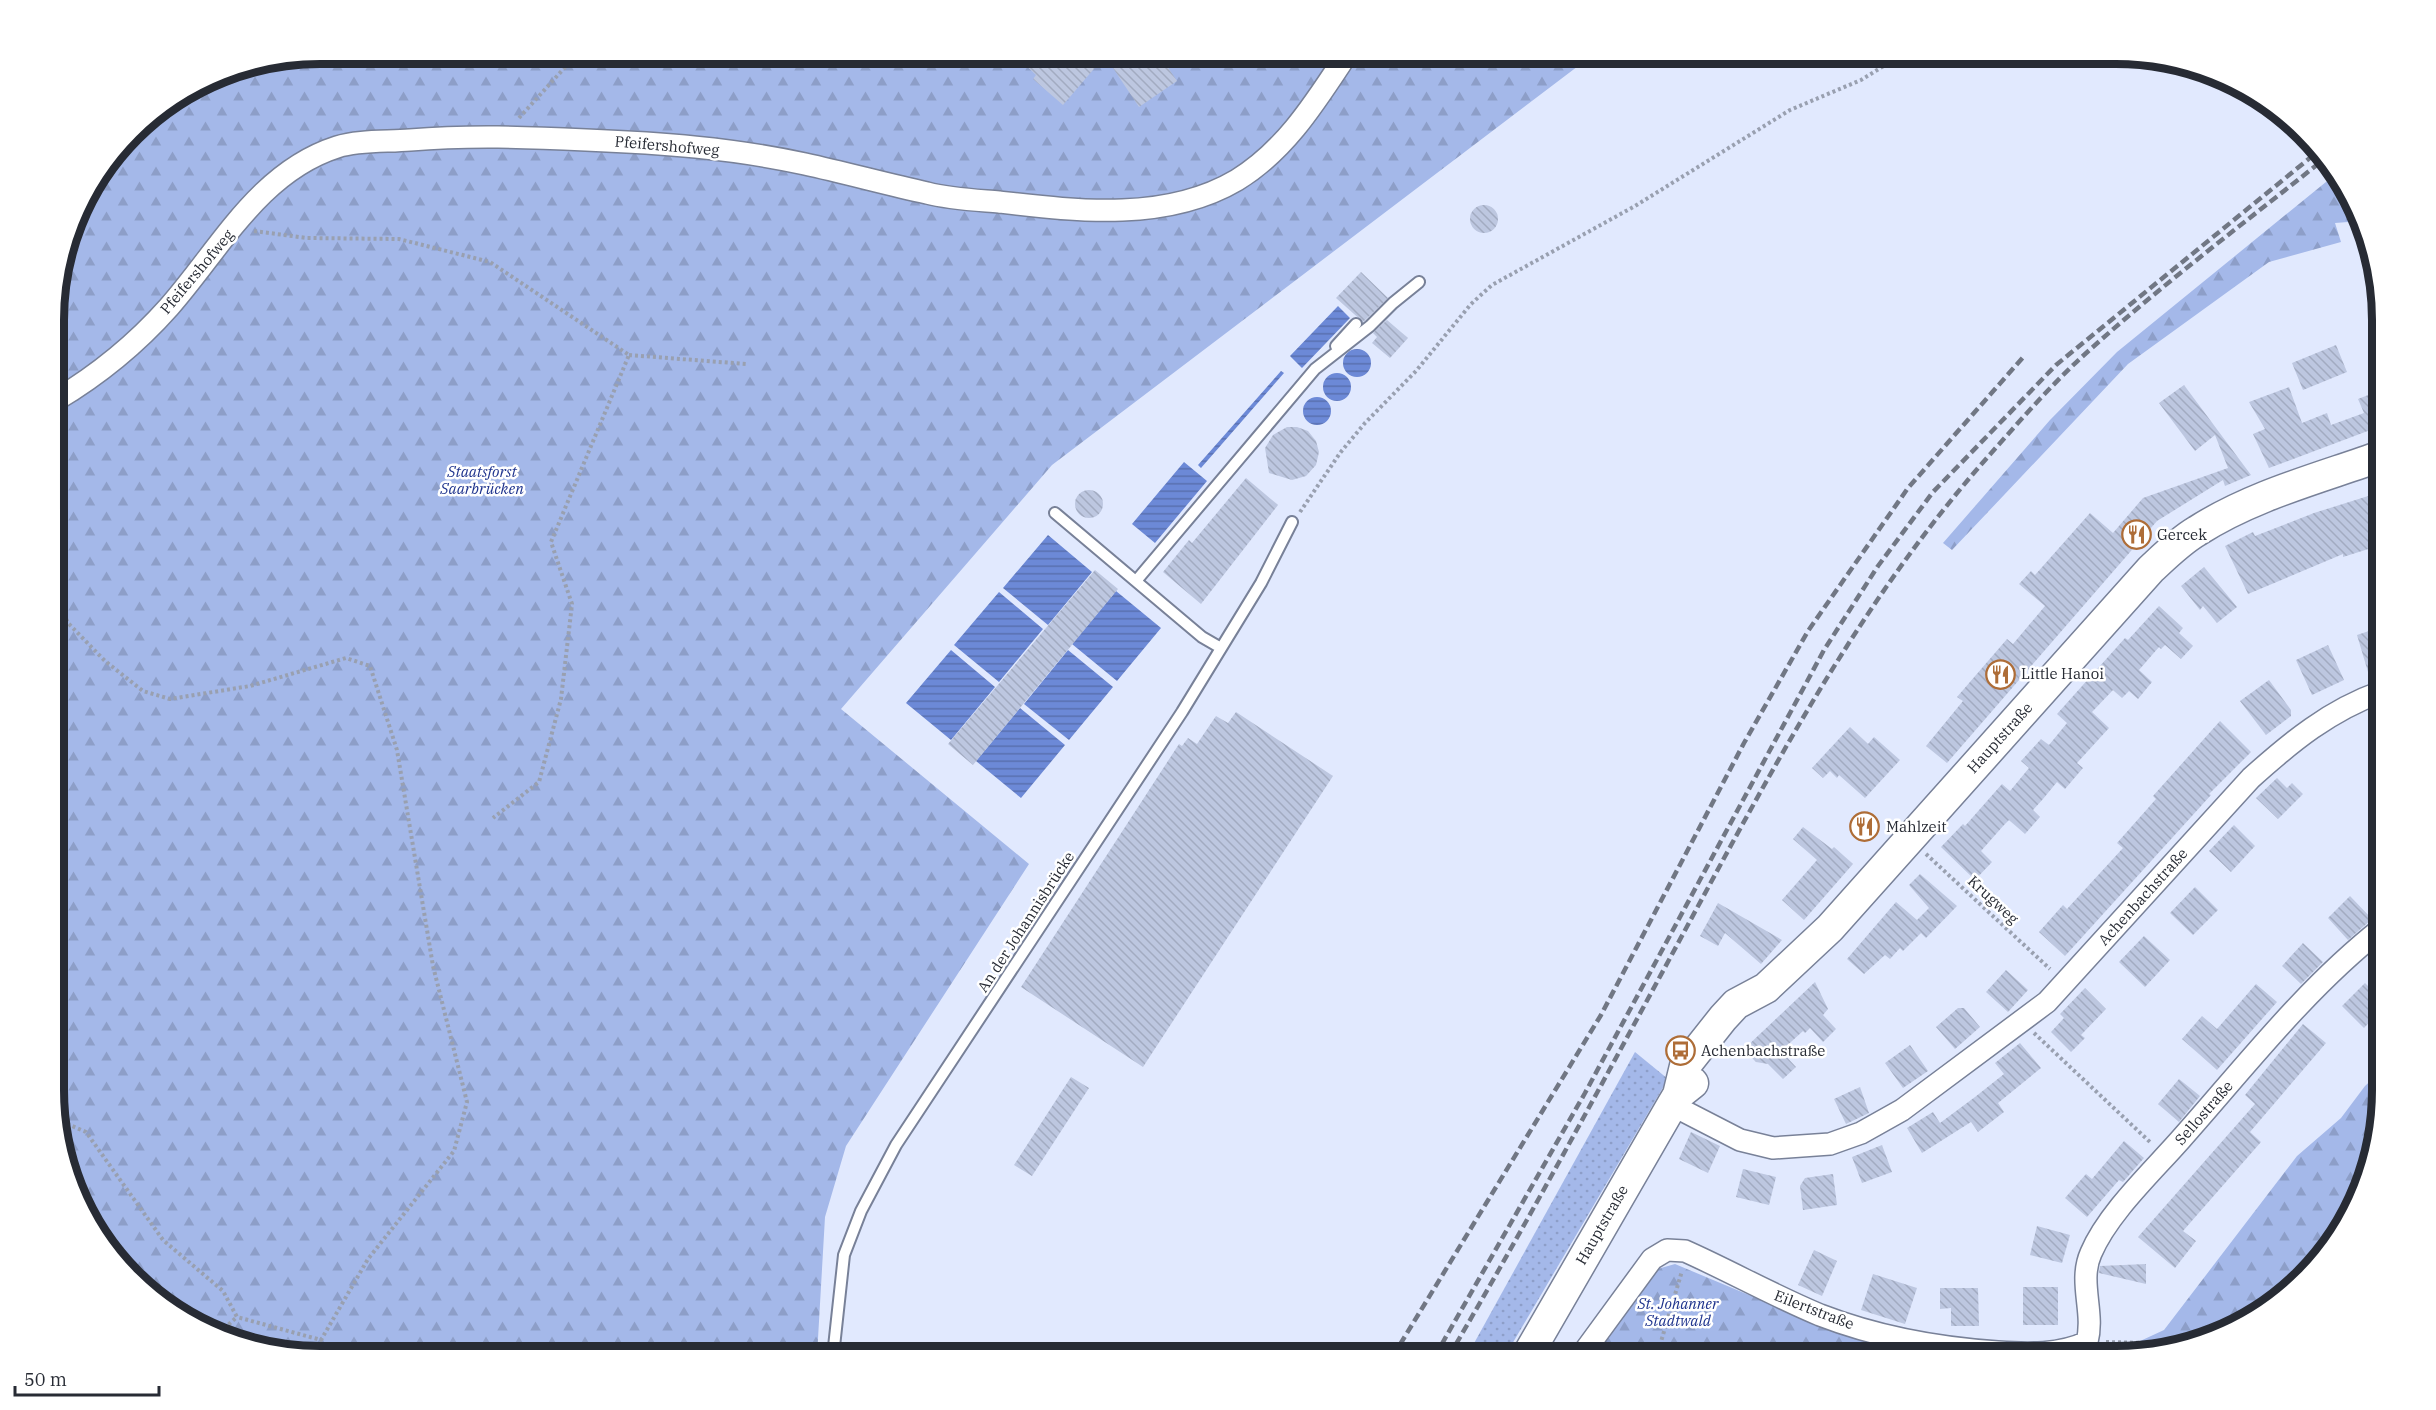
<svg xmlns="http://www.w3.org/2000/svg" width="2436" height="1410" font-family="'IBM Plex Serif',serif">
<defs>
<pattern id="grass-dots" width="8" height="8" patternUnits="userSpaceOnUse" patternTransform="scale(1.5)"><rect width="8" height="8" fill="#a4b8e9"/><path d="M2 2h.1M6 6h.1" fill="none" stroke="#8d9ec8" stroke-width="1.8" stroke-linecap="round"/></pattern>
<pattern id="forest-firs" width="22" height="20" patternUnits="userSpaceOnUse" patternTransform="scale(1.5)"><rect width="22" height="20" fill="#a4b8e9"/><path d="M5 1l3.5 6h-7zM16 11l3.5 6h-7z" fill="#8d9ec8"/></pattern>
<pattern id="water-rules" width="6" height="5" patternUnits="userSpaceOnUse" patternTransform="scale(1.5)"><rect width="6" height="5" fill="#6c89d7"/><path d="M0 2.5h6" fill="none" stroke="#5970af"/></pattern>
<pattern id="building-back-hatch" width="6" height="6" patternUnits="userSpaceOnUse" patternTransform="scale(1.5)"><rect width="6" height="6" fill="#bdc7e0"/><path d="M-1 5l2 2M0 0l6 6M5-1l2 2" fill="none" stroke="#a2abc1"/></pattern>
</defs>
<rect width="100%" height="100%" fill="#e1e9fe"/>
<path fill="url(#grass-dots)" d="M1635 1052 1668 1079 1505 1356H1467Z"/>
<path fill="url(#forest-firs)" d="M321 54H1594L1052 465 841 709 1029 864 846 1146 825 1217 817 1356H320L251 1347 188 1320 99 1237 56 1124V286L82 202 145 120 219 74Z
M2337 173 2361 221 2335 223 2341 242 2269 262 2128 364 1952 550 1943 543 2050 420 2117 352Z
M2381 1071V1106L2346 1222 2263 1311 2201 1342 2132 1355H2076L2125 1348 2164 1330 2297 1156 2341 1118 2365 1086Z
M1675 1264 1825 1327 1919 1356H1594L1654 1270Z"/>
<path fill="url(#water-rules)" d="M1338 306 1350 318 1302 368 1290 356Z
M1343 363a14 14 0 1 1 28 0a14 14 0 1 1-28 0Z
M1281 371 1284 373 1201 468 1198 465Z
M1323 387a14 14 0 1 1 28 0a14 14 0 1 1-28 0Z
M1303 411a14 14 0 1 1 28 0a14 14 0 1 1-28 0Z
M1184 462 1207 481 1155 543 1132 524Z
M1048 535 1092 572 1048 625 1003 588Z
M1116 591 1161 628 1117 681 1072 644Z
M999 592 1043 629 999 682 954 645Z
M951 650 995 687 951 740 906 703Z
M1068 650 1113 687 1069 740 1024 704Z
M1020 708 1065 745 1021 798 976 761Z"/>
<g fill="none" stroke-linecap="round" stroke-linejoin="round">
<path stroke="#6c89d7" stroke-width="6" d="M2350 202H2351"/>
</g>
<path fill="url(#building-back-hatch)" d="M1014 54H1159L1177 81 1139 107 1105 56 1063 105 1033 79 1036 75Z
M1470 219a14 14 0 1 1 28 0a14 14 0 1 1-28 0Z
M1361 272 1388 298 1363 322 1336 298Z
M1387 320 1408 338 1390 358 1372 343 1377 337 1373 333Z
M2336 345 2347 372 2303 390 2292 363Z
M2184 385 2251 475 2225 486 2223 480 2157 521 1947 763 1926 746 1963 701 1957 697 2007 639 2013 644 2045 606 2019 584 2031 571 2035 575 2090 513 2113 533 2143 498 2228 468 2215 435 2195 451 2159 403Z
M2289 387 2302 423 2327 413 2331 425 2364 413 2358 399 2381 390V426L2269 468 2253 434 2265 429 2249 402Z
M1287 427H1297L1308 431 1316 441 1319 452 1316 465 1306 476 1292 480 1269 473 1265 448 1273 435Z
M1246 478 1278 505 1201 604 1163 572 1189 540 1192 543Z
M1075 504a14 14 0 1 1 28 0a14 14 0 1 1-28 0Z
M2381 492V545L2343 557V554L2248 594 2225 546 2253 532 2255 536 2314 513Z
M2204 567 2237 607 2217 623 2203 606 2200 610 2181 586Z
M1095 570 1118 589 973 765 948 744Z
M2159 606 2183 628 2179 633 2193 646 2181 659 2165 645 2161 649 2159 647 2139 670 2152 682 2138 699 2129 691 2122 698 2113 690 2092 712 2109 728 2077 763 2083 768 2065 789 2057 782 2043 799 2033 810 2040 817 2025 834 2009 820 2004 825 1981 851 1992 862 1975 880 1941 847 1963 824 1965 826 2002 784 2010 791 2029 768 2021 761 2041 739 2049 745 2067 723 2057 714 2125 638 2128 640Z
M2381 627V668L2368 672 2357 635Z
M2328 645 2344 680 2312 695 2296 660Z
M2269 680 2291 710V716L2266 735 2240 701Z
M1236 712 1333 776 1143 1067 1021 987 1179 744 1182 746 1188 738 1197 744 1216 716 1228 723Z
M2220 721 2251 752 2209 794 2211 795 2065 956 2039 932 2063 905 2067 909 2123 848 2117 843 2156 799 2153 796Z
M1850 727 1868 744 1874 737 1900 760 1865 798 1839 775 1837 778 1830 771 1823 778 1812 768Z
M2277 778 2287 788 2292 783 2303 794 2278 819 2256 798Z
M2234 825 2255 846 2231 872 2209 851Z
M1803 827 1832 849 1834 847 1853 864 1804 920 1782 900 1817 860 1793 839Z
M1920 874 1957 906 1926 938 1921 933 1903 951 1900 948 1890 959 1885 955 1864 974 1847 959 1896 902 1917 920 1929 908 1909 885Z
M2195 887 2218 910 2193 935 2170 913Z
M2350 896 2372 919 2348 940 2328 918Z
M1718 903 1782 940 1761 964 1725 933 1718 946 1700 936Z
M2144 936 2170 960 2145 987 2119 962Z
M2303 943 2323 962 2301 984 2282 966Z
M2006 970 2028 990 2008 1012 1986 992Z
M1815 982 1828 1009 1823 1015 1836 1029 1823 1042 1810 1028 1805 1033 1803 1031 1781 1051 1796 1067 1783 1079 1768 1064 1756 1062 1744 1049Z
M2365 983 2381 999V1010L2364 1028 2342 1006Z
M2256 984 2277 1002 2217 1070 2182 1039 2202 1016 2217 1029Z
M2085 988 2106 1009 2081 1035 2085 1038 2071 1052 2051 1032 2064 1018 2060 1014Z
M1958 1008H1964L1980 1027 1955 1049 1936 1027Z
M2303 1024 2326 1043 2250 1132 2261 1142 2183 1231 2196 1241 2175 1268 2138 1237 2255 1104 2245 1095Z
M2020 1043 2041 1068 1998 1103 2004 1112 1978 1132 1971 1122 1922 1153 1907 1128 1933 1112 1940 1123 1975 1097 2004 1074 1995 1063Z
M1910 1045 1928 1071 1903 1088 1885 1063Z
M1071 1077 1089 1088 1032 1176 1014 1165Z
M2179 1079 2200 1096 2179 1122 2158 1104Z
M1860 1087 1869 1113 1846 1124 1834 1099Z
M1691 1132 1720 1146 1708 1173 1679 1159Z
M2124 1141 2144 1158 2123 1182 2119 1180 2087 1217 2065 1198 2086 1174 2092 1179Z
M1882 1145 1892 1172 1862 1183 1852 1157Z
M1743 1169 1776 1177 1769 1205 1736 1197Z
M1833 1174 1837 1205 1803 1210 1800 1186 1805 1178Z
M2037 1226 2070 1235 2062 1263 2030 1255Z
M1814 1250 1837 1261 1822 1296 1798 1285Z
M2146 1264V1284L2099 1273 2100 1266Z
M1873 1274 1917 1288 1905 1324 1861 1310Z
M2023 1287H2058V1325H2023Z
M1940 1288H1978L1979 1326H1951V1308L1940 1309Z"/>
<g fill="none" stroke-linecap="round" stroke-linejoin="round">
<defs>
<path id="service" d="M1336 346 1356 324
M1055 513 1202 637 1221 648
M1136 581 1315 369 1370 326 1393 303 1419 282
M833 1356 844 1255 861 1211 896 1145 1182 712 1261 583 1292 522"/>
<path id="minor" d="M56 400C98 375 137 343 169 307 220 249 259 172 337 147 359 140 387 142 410 140 469 135 527 137 586 140 660 143 732 148 805 164 846 173 886 184 927 193 950 199 975 200 999 202 1077 211 1166 222 1237 180 1286 150 1316 101 1347 54
M1672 1105 1740 1140 1773 1148 1830 1144 1861 1133 1902 1110 2047 1002 2251 778C2291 742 2330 710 2381 692
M1581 1356 1652 1259 1667 1250 1685 1251C1730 1271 1774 1296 1820 1315 1877 1337 1938 1348 1998 1352 2027 1354 2061 1355 2087 1342 2095 1312 2078 1282 2091 1253 2108 1213 2152 1172 2181 1139 2245 1067 2305 989 2381 929"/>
<path id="secondary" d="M1678 1095 1685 1066 1723 1018 1736 1004 1766 988 1830 928 2151 569C2165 556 2180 541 2197 531 2253 495 2320 478 2381 456
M1527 1356 1672 1105 1678 1095 1693 1083"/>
</defs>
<use href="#service" stroke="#788198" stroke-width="14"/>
<use href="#minor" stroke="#788198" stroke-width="24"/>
<use href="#secondary" stroke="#788198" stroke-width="33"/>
<path stroke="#99a0b0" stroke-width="4" stroke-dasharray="3 3" stroke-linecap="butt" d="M519 118 577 54
M254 231 307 238 399 239 490 262 629 355 551 542 572 604 561 699 539 782 493 818
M629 355 746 364
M56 436C65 463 72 492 56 518
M1300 512 1340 453 1365 423 1416 371 1471 304 1492 285 1635 206 1790 110 1861 80 1903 54
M56 597 68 623 105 661 143 691 170 699 250 686 346 658 370 666 397 750 433 966 467 1102 454 1151 368 1259 321 1340 237 1317
M1926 854 2050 969
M2034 1033 2151 1143
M56 1119 86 1132 163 1240 223 1291 237 1317 219 1333
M2106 1342 2192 1344
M1666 1356 1660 1345 1682 1271"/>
<use href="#service" stroke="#fff" stroke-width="10"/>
<use href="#minor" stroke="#fff" stroke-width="21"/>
<use href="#secondary" stroke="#fff" stroke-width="30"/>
<path stroke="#717784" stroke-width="4.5" stroke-dasharray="9 4.5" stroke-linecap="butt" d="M1393 1356 1601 1015 1744 743 1808 631 1908 488 2025 355
M1435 1356 1585 1093 1824 650 1878 566 1933 492 2056 365 2316 153
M1449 1356C1533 1213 1611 1067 1690 921 1777 760 1864 597 1986 459 2017 424 2049 387 2084 355 2160 286 2243 224 2323 160"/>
</g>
<defs>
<symbol id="restaurant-ring" viewBox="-11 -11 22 22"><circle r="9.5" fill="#fff" stroke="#ae6d37" stroke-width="1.5"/><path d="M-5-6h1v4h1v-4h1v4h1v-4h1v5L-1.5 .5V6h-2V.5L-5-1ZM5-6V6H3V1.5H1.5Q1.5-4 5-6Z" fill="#ae6d37"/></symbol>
<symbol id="bus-ring" viewBox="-11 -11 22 22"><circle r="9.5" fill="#fff" stroke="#ae6d37" stroke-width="1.5"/><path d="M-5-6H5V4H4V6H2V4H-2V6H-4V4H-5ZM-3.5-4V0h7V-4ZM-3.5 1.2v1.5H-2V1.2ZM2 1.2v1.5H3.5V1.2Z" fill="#ae6d37"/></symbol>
</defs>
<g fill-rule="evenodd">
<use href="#restaurant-ring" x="2120" y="518" width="33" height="33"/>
<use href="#restaurant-ring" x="1984" y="658" width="33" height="33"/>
<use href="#restaurant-ring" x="1848" y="810" width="33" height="33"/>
<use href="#bus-ring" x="1664" y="1034" width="33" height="33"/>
</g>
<g text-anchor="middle" stroke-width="5" stroke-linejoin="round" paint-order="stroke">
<g font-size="15" fill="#272b34" stroke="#fff">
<text transform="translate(667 146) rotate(5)" y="5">Pfeifershofweg</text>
<text transform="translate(197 272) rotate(-50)" y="5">Pfeifershofweg</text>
<text transform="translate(2000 738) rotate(-48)" y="5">Hauptstraße</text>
<text transform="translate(2143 897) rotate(-48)" y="5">Achenbachstraße</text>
<text transform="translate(1993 900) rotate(43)" y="5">Krugweg</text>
<text transform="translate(1026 922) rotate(-57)" y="5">An der Johannisbrücke</text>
<text transform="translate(2204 1113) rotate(-49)" y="5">Sellostraße</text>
<text transform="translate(1602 1225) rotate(-60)" y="5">Hauptstraße</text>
<text transform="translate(1814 1310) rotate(21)" y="5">Eilertstraße</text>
</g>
<g font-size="15" font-style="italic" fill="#1e338d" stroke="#fff">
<text x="482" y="477">Staatsforst<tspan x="482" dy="17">Saarbrücken</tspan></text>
<text x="1678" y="1309">St. Johanner<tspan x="1678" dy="17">Stadtwald</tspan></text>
</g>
<g font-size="15" fill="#272b34" stroke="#fff" text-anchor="start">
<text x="2157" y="540">Gercek</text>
<text x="2021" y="679">Little Hanoi</text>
<text x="1886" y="832">Mahlzeit</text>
<text x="1701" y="1056">Achenbachstraße</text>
</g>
</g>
<path d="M0 0H2436V1410H0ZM320 64H2116A256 256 0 0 1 2372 320V1090A256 256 0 0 1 2116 1346H320A256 256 0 0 1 64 1090V320A256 256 0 0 1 320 64Z" fill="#fff" fill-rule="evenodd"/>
<path fill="none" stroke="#272b34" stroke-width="8" d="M320 64H2116A256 256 0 0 1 2372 320V1090A256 256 0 0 1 2116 1346H320A256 256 0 0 1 64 1090V320A256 256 0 0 1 320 64Z"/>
<path d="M15 1386v9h144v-9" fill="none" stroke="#272b34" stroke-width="3"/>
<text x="24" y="1386" font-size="18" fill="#272b34" stroke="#ffffff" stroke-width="4.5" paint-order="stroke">50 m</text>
</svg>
